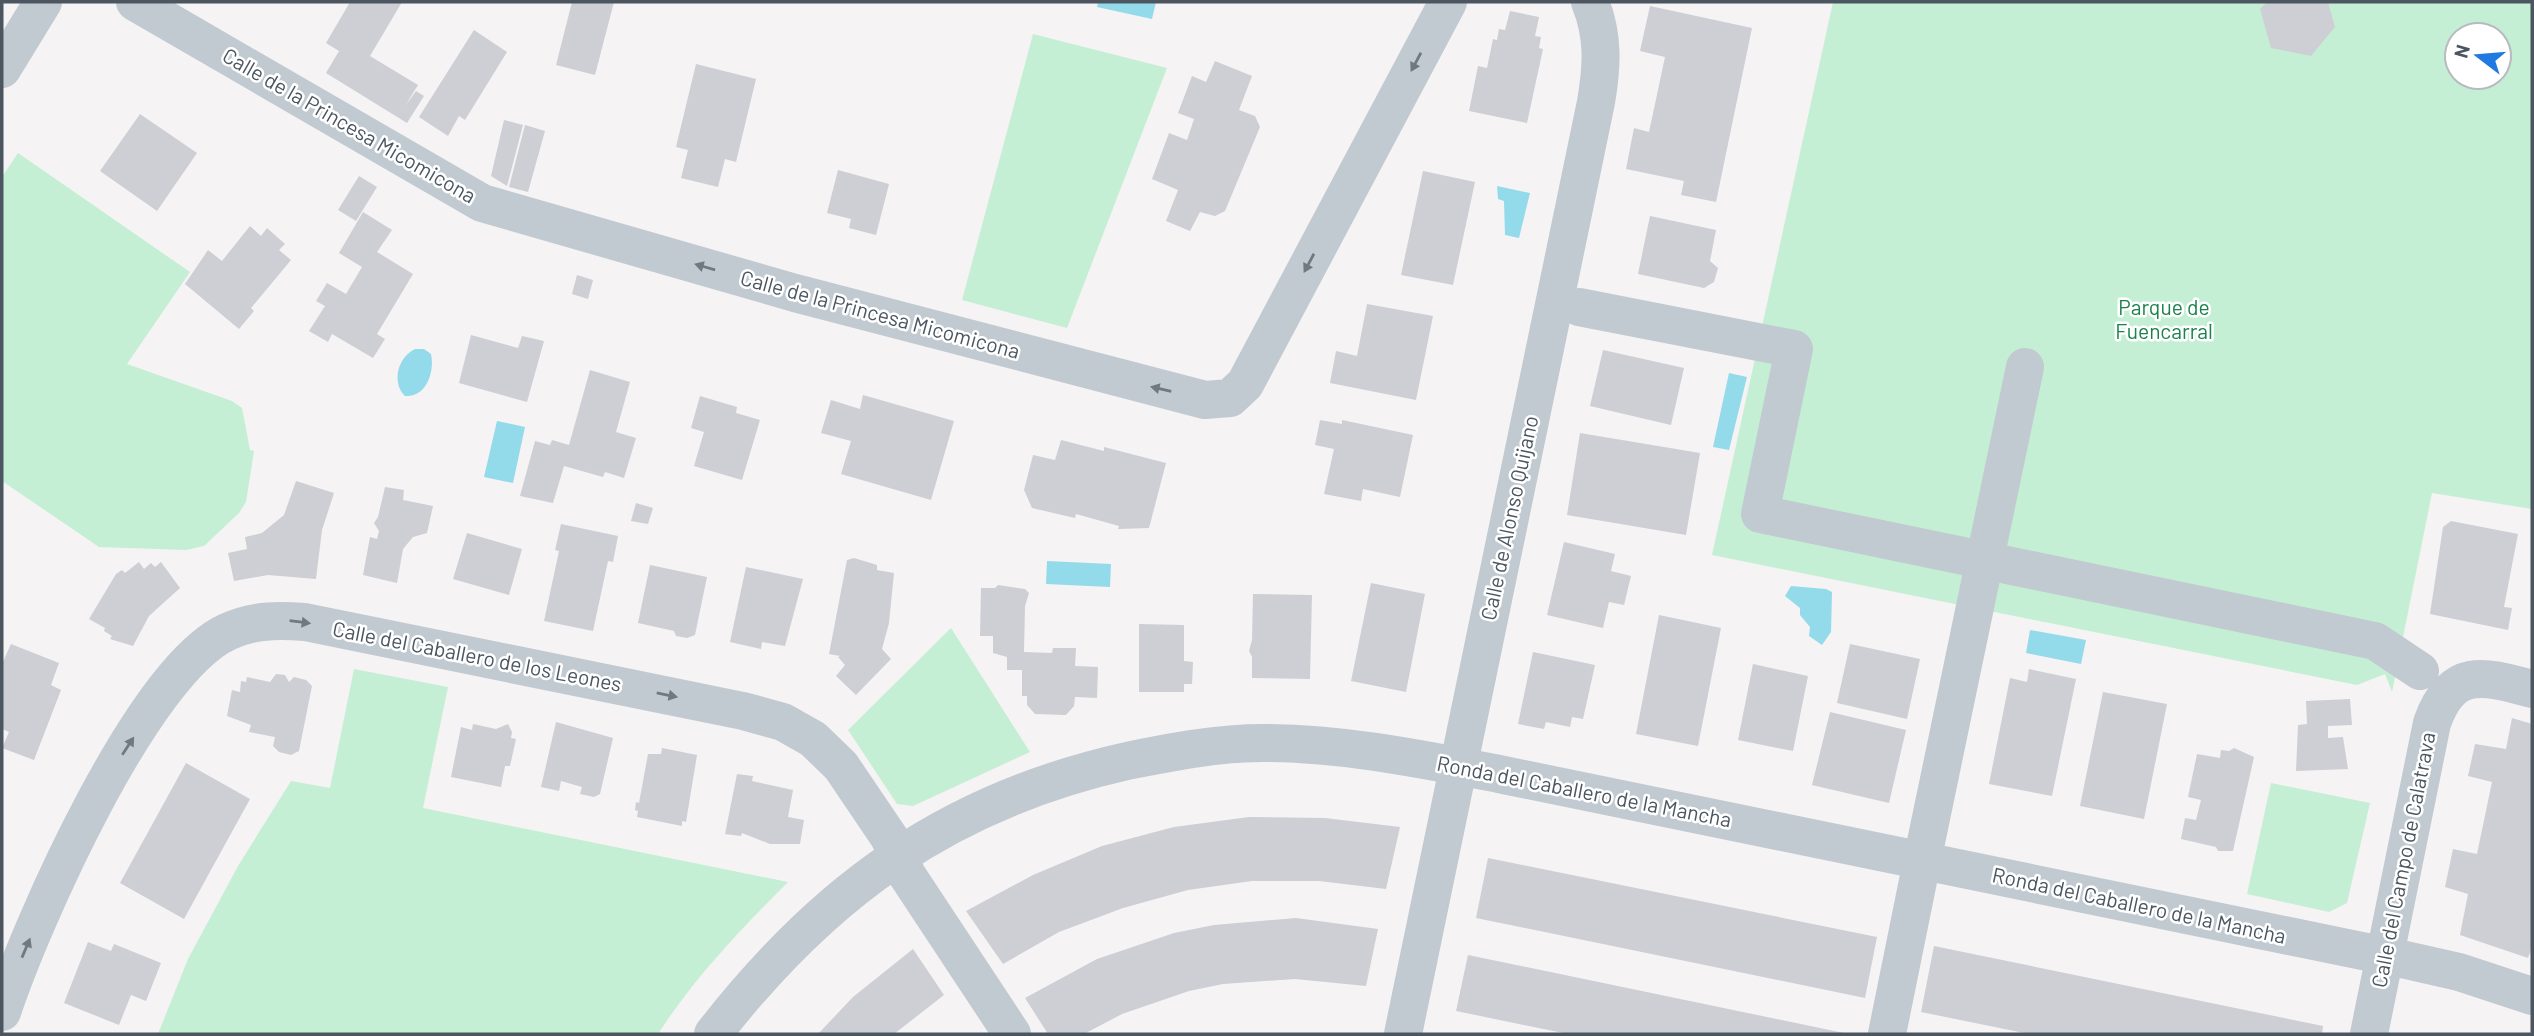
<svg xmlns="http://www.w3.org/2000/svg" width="2534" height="1036" font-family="Barlow,sans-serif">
<rect width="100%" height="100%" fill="#f5f3f3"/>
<path fill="#c5efd4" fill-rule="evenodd" d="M1833 2H2532V509L2432 493 2392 692 2385 674 2357 685 1712 555ZM2457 35H2499V77H2457Z
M1033 34 1167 68 1067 328 962 300Z
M18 153 190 272 127 364 232 401 242 408 250 450 254 451 246 502 239 513 204 546 186 550 99 547 2 481V177Z
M951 628 1030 752 913 806 897 804 848 730Z
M354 669 448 687 423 808 788 882C740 930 695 977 658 1034H158L188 959 238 866 291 781 330 788Z
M2271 783 2370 803 2347 903 2329 912 2247 894Z"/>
<path fill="#93dbea" d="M1098 2H1156L1152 19 1097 7Z
M1497 186 1530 193 1519 238 1505 235 1504 201 1498 199Z
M415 349H424L431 354C435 372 426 398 405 396 391 382 398 357 415 349Z
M1729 373 1747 377 1729 450 1713 447Z
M497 421 525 427 513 483 484 477Z
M1047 561 1111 564 1110 587 1046 584Z
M1791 586 1826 589 1832 592 1831 632 1822 645 1809 636 1810 627 1800 615V608L1785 596Z
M2030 630 2086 640 2081 664 2026 653Z"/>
<path fill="#cdcfd5" d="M350 2H402L370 56 418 85 405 106 416 91 424 96 407 123 326 73 339 51 326 43Z
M572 2H614L595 75 556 65Z
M2267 2H2328L2335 27 2311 56 2271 48 2260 9Z
M1650 6 1752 28 1716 202 1681 195 1684 181 1626 169 1634 128 1649 132 1665 57 1640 51Z
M1510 11 1539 17 1535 36 1541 37 1539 48 1543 49 1527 123 1469 111 1478 66 1487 68 1493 39 1497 40 1499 29 1505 30Z
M474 30 507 52 465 120 459 116 448 136 419 117Z
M1215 61 1252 76 1239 110 1255 116 1260 127 1225 211 1215 216 1200 212 1190 231 1166 221 1178 190 1152 179 1169 133 1187 140 1194 119 1178 113 1192 76 1206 82Z
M696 64 756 79 736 162 725 159 718 187 681 178 688 150 676 147Z
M140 114 197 153 157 211 100 171Z
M504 120 523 125 507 186 491 176Z
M525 125 545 131 528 192 509 187Z
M838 170 889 184 876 235 849 228 851 219 827 213Z
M1423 171 1475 182 1453 285 1401 275Z
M359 176 377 187 356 221 338 210Z
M363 212 392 230 377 252 413 274 377 334 385 339 373 358 332 334 328 342 309 331 325 306 316 301 327 283 346 294 362 267 339 253Z
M1650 216 1716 230 1710 261 1718 268 1714 282 1704 288 1638 274Z
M250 226 261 236 267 228 285 244 279 250 291 260 251 308 254 311 239 329 185 284 208 250 222 261Z
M577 275 593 280 588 299 572 294Z
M1367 304 1433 316 1416 400 1330 383 1336 351 1357 356Z
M471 335 518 348 522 336 544 341 527 402 459 383Z
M1603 350 1684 368 1671 425 1590 406Z
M590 370 630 382 616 432 636 438 624 478 605 472 603 477 564 466 553 503 520 496 535 441 550 445 552 440 569 445Z
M863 395 954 421 931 500 841 474 851 441 821 433 831 400 860 409Z
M700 396 737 407 736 413 760 420 742 480 694 466 704 432 691 428Z
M1320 420 1342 424V420L1413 435 1400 497 1363 489 1361 501 1324 494 1334 449 1315 445Z
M1580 433 1700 453 1686 535 1567 515Z
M1061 440 1104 451V447L1166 463 1149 528 1118 529 1119 526 1076 514 1075 518 1032 508 1024 490 1033 455 1055 460Z
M296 481 334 493 322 530 316 579 268 575 234 581 228 553 247 549 245 537 262 533 284 515Z
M385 487 404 490 403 500 433 506 427 533 413 537 403 549 397 583 363 575 370 537 377 539 379 531 374 523 378 517Z
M636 503 653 508 648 524 631 521Z
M2451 521 2518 534 2504 607 2512 608 2508 630 2430 614 2443 527Z
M561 524 618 536 613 562 608 561 593 631 544 621 559 551 555 550Z
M467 533 522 549 509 595 453 579Z
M1564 542 1615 554 1611 571 1631 576 1624 605 1609 602 1603 628 1547 615Z
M854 558 877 565V570L894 573 889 623 882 649 891 659 856 695 836 676 845 665 838 657 840 656 829 654 847 560Z
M139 562 144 569 151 563 155 567 161 562 180 588 149 616 133 646 110 639 112 636 104 631 105 628 89 619 116 574 122 570 125 573Z
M650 565 707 577 695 635 687 638 676 636 674 631 638 623Z
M746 567 803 579 785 646 762 642 761 649 730 642Z
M1371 583 1425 594 1406 692 1351 681Z
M998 585 1025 589 1029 593 1025 606 1024 652 1052 653 1053 648H1076L1075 666 1098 667 1097 698 1075 697 1074 706 1066 715 1035 714 1027 705V696H1022V670H1007V657L993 653V636H980L981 588H995Z
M1253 594 1312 595 1310 679 1252 678V657L1249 651 1252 640Z
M1659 615 1721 628 1698 746 1636 734Z
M1139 624 1184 625V661L1193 662 1192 684H1184V692H1139Z
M11 644 59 663 51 685 61 690 34 760 2 748 9 732 2 729V664Z
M1850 644 1920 659 1907 719 1837 703Z
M1533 652 1595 665 1583 719 1572 717 1570 727 1546 722 1544 729 1518 724Z
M1753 664 1808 676 1793 751 1738 740Z
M2029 669 2076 679 2052 796 1989 784 2010 678 2027 682Z
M276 674 285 675 289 682 294 677 306 680 312 686 299 751 291 755 279 752 273 746 275 737 249 732 251 725 227 716 232 690 240 692 241 681 246 682 247 677 270 682Z
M2103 692 2167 704 2144 819 2080 806Z
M2350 699 2352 725 2328 726V738L2343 737 2348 769 2296 771 2298 725 2307 724 2306 701Z
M1830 712 1906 730 1889 803 1812 785Z
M2512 718 2532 724V947L2528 958 2460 935 2468 894 2445 887 2453 849 2477 854 2492 782 2468 776 2475 744 2506 749Z
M556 722 613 738 600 794 594 797 580 794 582 787 561 781 559 791 541 787Z
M473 724 496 729 508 724 512 732 511 738 516 739 510 766H505L501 787 451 777 461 727 472 730Z
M662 748 697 755 686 822 682 821V826L637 817 638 811 635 810 636 802 639 803 648 754H661Z
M2234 748 2254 757 2233 851H2218L2216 847 2181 839 2185 818 2196 820 2201 800 2188 797 2197 754 2220 758 2221 750 2229 751Z
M186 763 250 799 184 919 120 883Z
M737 774 753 776 752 781 793 790 788 817 804 820 800 844H770L742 833 741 836 725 834Z
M1249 817 1325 818 1400 827 1386 889 1319 881H1252L1188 890 1123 908 1059 932 1003 964 966 911 1033 875 1102 846 1174 827Z
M1488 858 1877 937 1865 998 1476 918Z
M1296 918 1378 929 1366 986 1295 979 1223 984 1189 991 1122 1014 1084 1034H1048L1025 998 1097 959 1174 933 1214 925Z
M88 942 111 951 114 944 161 963 146 1001 131 995 119 1025 64 1003Z
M1934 946 2323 1026 2322 1034H2029L1921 1012Z
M913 949 944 995 894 1034H818L853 997Z
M1468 955 1844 1033V1034H1568L1456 1011Z"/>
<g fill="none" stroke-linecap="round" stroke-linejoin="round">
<path stroke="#c1cad1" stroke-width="38" d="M135 2 482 203 795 293 1205 400 1230 398 1245 384 1448 2
M2 69 43 2
M1579 307 1794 349 1760 514 2375 641 2420 671
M1926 842 2025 367
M2 1012C32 922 142 672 227 632 253 620 277 620 305 622L743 711 783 722 813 739 841 766 889 837 907 875 1012 1034
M713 1034C824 891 948 801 1127 761 1171 752 1218 743 1263 743 1343 743 1421 759 1499 774L2406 960 2459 972 2532 996
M1403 1034 1596 102C1602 67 1604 36 1590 2
M1887 1034 1918 881
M2369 1034 2432 723C2452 666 2484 676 2532 689"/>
</g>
<defs><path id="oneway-solid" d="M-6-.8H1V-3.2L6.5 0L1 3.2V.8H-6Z" transform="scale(1.75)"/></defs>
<g fill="#6e7982">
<use href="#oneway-solid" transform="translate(1416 62) rotate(118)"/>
<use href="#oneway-solid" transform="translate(1309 263) rotate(118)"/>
<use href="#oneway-solid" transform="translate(705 267) rotate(-164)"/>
<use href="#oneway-solid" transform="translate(1161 389) rotate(-167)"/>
<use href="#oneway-solid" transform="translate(300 622) rotate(7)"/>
<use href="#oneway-solid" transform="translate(667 695) rotate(11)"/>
<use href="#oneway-solid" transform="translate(128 746) rotate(-57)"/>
<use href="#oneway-solid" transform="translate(26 948) rotate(-67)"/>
</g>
<g text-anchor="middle" stroke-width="5" stroke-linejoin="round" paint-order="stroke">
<g font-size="21" fill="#4b5660" stroke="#fff">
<text transform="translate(349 126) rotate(30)" y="7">Calle de la Princesa Micomicona</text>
<text transform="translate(880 315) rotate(15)" y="7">Calle de la Princesa Micomicona</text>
<text transform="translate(1510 518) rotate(-78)" y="7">Calle de Alonso Quijano</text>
<text transform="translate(477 657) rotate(11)" y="7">Calle del Caballero de los Leones</text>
<text transform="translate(1584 792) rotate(11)" y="7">Ronda del Caballero de la Mancha</text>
<text transform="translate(2404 860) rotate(-79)" y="7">Calle del Campo de Calatrava</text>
<text transform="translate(2139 906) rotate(12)" y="7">Ronda del Caballero de la Mancha</text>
</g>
<g font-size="21" fill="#1b824c" stroke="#fff">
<text x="2164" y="315">Parque de<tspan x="2164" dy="24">Fuencarral</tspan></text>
</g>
</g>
<rect width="2534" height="1036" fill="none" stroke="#4b5660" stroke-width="7"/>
<g transform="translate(2478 56) rotate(286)"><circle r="33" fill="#ffffff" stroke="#b7bbbf" stroke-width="2"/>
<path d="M0-5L12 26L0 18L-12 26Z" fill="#217ae0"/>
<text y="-10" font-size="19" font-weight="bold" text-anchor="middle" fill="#4b5660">N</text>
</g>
</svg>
